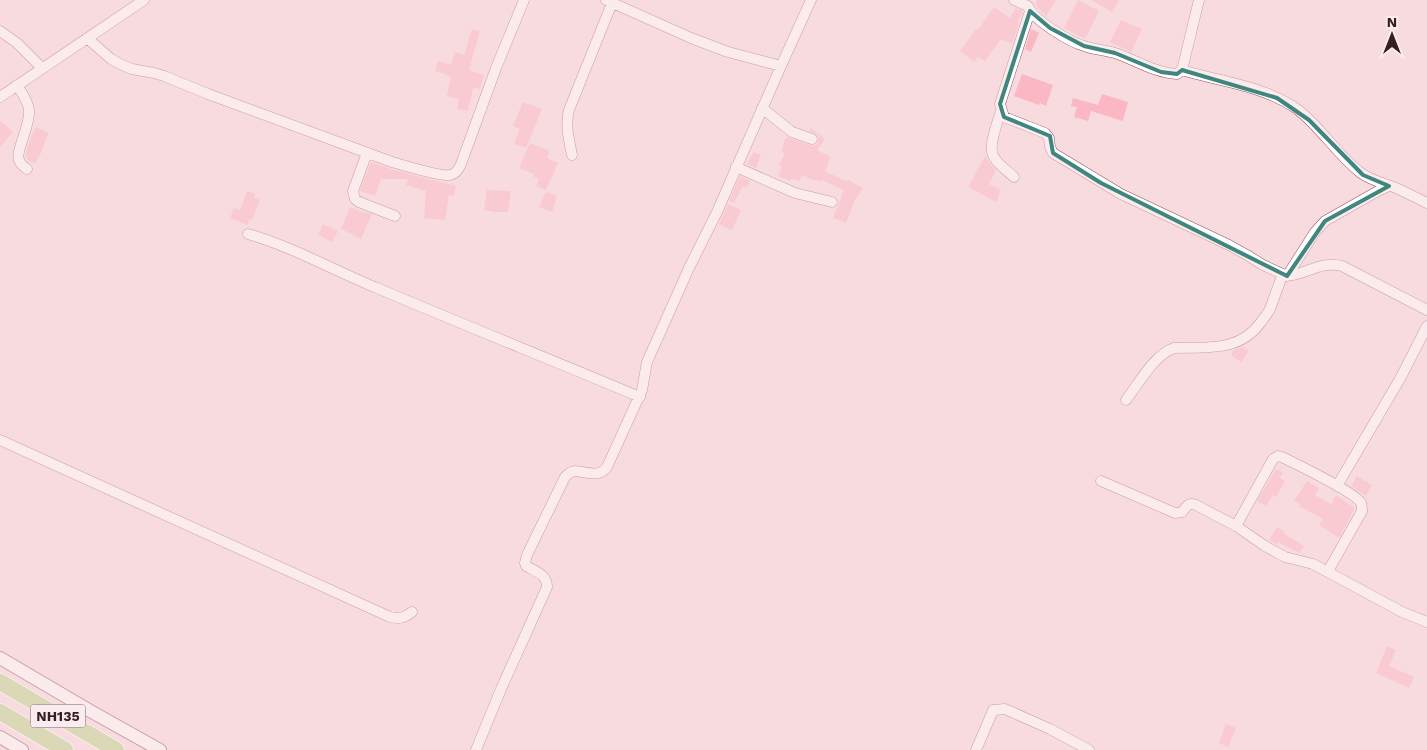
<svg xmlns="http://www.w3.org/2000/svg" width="1427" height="750" font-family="'Work Sans',sans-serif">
<rect width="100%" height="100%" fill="#f7dbdf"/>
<path fill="#fbb7c3" d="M1037 0H1056L1046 17 1035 4Z
M1078 0 1099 11 1085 39 1064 28Z
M1091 0H1119L1112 12Z
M994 7 1010 18 1016 8 1023 11 1017 23 1019 24 1012 44 1001 39 985 61 978 57 974 62 960 51 976 29 978 30Z
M1121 20 1142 29 1131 52 1110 42Z
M472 29 480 31 469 70 484 75 480 89 473 87 468 111 457 109 459 99 447 96 451 77 446 75V74L435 71 438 61 451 65 455 52 464 55Z
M1031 29 1039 33 1031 52 1025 49Z
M1022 74 1053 85 1046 106 1040 103 1039 105 1014 96Z
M1102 94 1128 102 1123 121 1091 111 1088 121 1074 117 1077 107 1071 106 1073 98 1098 105Z
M523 102 542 109 526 148 514 144 520 129 513 126Z
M0 121 13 132 0 147Z
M36 127 49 133 43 146 44 147 35 164 28 160 25 156 30 140Z
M811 128 825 139 817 150 831 157 825 171 847 182 848 180 863 188 854 202 846 223 833 218 844 190 822 180 821 182 816 180 815 181 802 175 800 181 791 179 790 181 778 176 782 167 779 166 785 153 781 152 785 139H786L787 137 810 145 814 146 817 144 819 138 817 134 809 131Z
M530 143 550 151 547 158 558 163 546 190 536 186 539 179 533 176 534 174 519 168Z
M754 152 761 155 757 165 758 166 756 168 747 164Z
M985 156 996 171 989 184 1001 190 996 202 968 187Z
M371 162 394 170 456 186 454 196 449 195 445 220 424 218 426 191 406 185 408 179H381L375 196 360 191Z
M740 176 750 181 746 188 743 186 734 203 729 201Z
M487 190 511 191 508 212H496L484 210Z
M247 191 255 194 254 198 260 200 252 220 249 219 248 225 230 218 234 208 240 210Z
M546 192 557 196 552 212 539 207Z
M728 204 741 210 732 230 719 224Z
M350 207 364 213 365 212 372 214 361 239 341 229Z
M323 224 338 231 332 242 318 235Z
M1242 347 1249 351 1241 362 1231 355 1234 350Z
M1276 469 1283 473 1280 478 1285 481 1276 497 1273 495 1266 506 1257 501Z
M1357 476 1372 485 1366 496 1351 486Z
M1307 481 1319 488 1315 495 1331 504 1336 495 1355 508 1339 538 1319 525 1323 519 1299 506 1300 504 1294 501Z
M1277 527 1284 531 1283 533 1304 546 1299 553 1278 542 1276 544 1269 540Z
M1387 646 1396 650 1389 666 1414 677 1409 688 1376 673Z
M1226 724 1236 728 1228 747 1219 743Z"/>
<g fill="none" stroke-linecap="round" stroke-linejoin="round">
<defs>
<path id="minor" d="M606 0 691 38 728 52 781 66
M1014 0 1028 6C1033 20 1070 42 1084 46 1095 50 1107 50 1118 54 1137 61 1156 73 1177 74L1182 70C1221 82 1262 85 1297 109 1321 127 1337 155 1361 173 1372 181 1384 183 1396 188 1407 193 1417 198 1427 203
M1030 11 1000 104 1004 117 1045 133 1049 138 1050 147 1053 153 1121 194 1229 245 1247 255 1263 265 1287 276
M0 31 17 43 42 68
M87 38 111 59 122 65 132 69 154 73 164 76 208 94 392 162C402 165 442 177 450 175 456 174 459 169 461 164L496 68 524 0
M1182 70 1199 0
M17 85C22 93 28 101 29 110 31 124 15 152 19 160 20 163 24 167 27 169
M0 97 144 0
M762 108 792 132 812 139
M1001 111C998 121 987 148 994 157 998 165 1008 171 1014 177
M367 153 353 191 355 199 359 202 395 216
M572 155C569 139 565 126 569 110L612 3
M736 167 795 193 832 202
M248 234C293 247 333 270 377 288 464 325 552 360 640 397
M1284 276C1306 276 1319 260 1342 266L1427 310
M1126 400C1139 383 1154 355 1174 348 1207 347 1240 352 1261 322 1264 318 1268 313 1270 309 1274 298 1278 287 1282 276H1287L1315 232 1325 221 1378 191 1389 186
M0 440 390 617C399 619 404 618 412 612
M1101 481 1175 513 1182 512C1187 506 1188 502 1196 505L1236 526 1265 546 1285 557 1313 564 1402 612 1427 622
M1337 486 1401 377 1427 326
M1236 526 1273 459 1278 456 1282 457C1296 464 1355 492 1361 503 1362 506 1362 508 1362 511L1328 571
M476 750 501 689 547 587C547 574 536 572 526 566L525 563 527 555 565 477C568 474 571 471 575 471 587 472 599 478 607 467L642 390 647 362 689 268 717 212 781 66 811 0
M976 750 992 713 993 710 1005 709 1050 729 1089 750"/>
<path id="tertiary" d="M0 658 92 712 160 750
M0 737 22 750"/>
<path id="trunk" d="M0 682 116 750
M0 712 65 750"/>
</defs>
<use href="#minor" stroke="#8e5460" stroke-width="11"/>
<use href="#tertiary" stroke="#8e5460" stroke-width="14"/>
<use href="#trunk" stroke="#fff" stroke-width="18"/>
<use href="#minor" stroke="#fff" stroke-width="10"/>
<use href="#tertiary" stroke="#fff" stroke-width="12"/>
<use href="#trunk" stroke="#b6d686" stroke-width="16"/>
</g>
<path d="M0 0H1427V750H0ZM1030 11 1050 28 1084 46 1115 53 1161 72 1177 74 1182 70 1277 98 1309 120 1363 175 1389 186 1325 221 1287 276 1101 183 1053 153 1050 136 1004 117 1000 104Z" fill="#f7dbdf" fill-opacity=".55" fill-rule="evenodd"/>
<path fill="none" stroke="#3f867f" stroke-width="4" stroke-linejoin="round" d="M1030 11 1050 28 1084 46 1115 53 1161 72 1177 74 1182 70 1277 98 1309 120 1363 175 1389 186 1325 221 1287 276 1101 183 1053 153 1050 136 1004 117 1000 104Z"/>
<g text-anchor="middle" stroke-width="4.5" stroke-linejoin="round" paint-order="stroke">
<rect fill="#faecee" stroke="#705b5f" stroke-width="1" x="30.5" y="704.5" width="55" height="23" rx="4"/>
<g font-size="14" font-weight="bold" fill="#351d22">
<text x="58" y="721">NH135</text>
</g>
</g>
<g transform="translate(1392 35)" stroke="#faecee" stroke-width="4" paint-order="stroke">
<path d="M0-4L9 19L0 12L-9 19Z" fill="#351d22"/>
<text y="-8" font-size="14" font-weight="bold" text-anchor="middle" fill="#351d22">N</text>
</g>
</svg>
